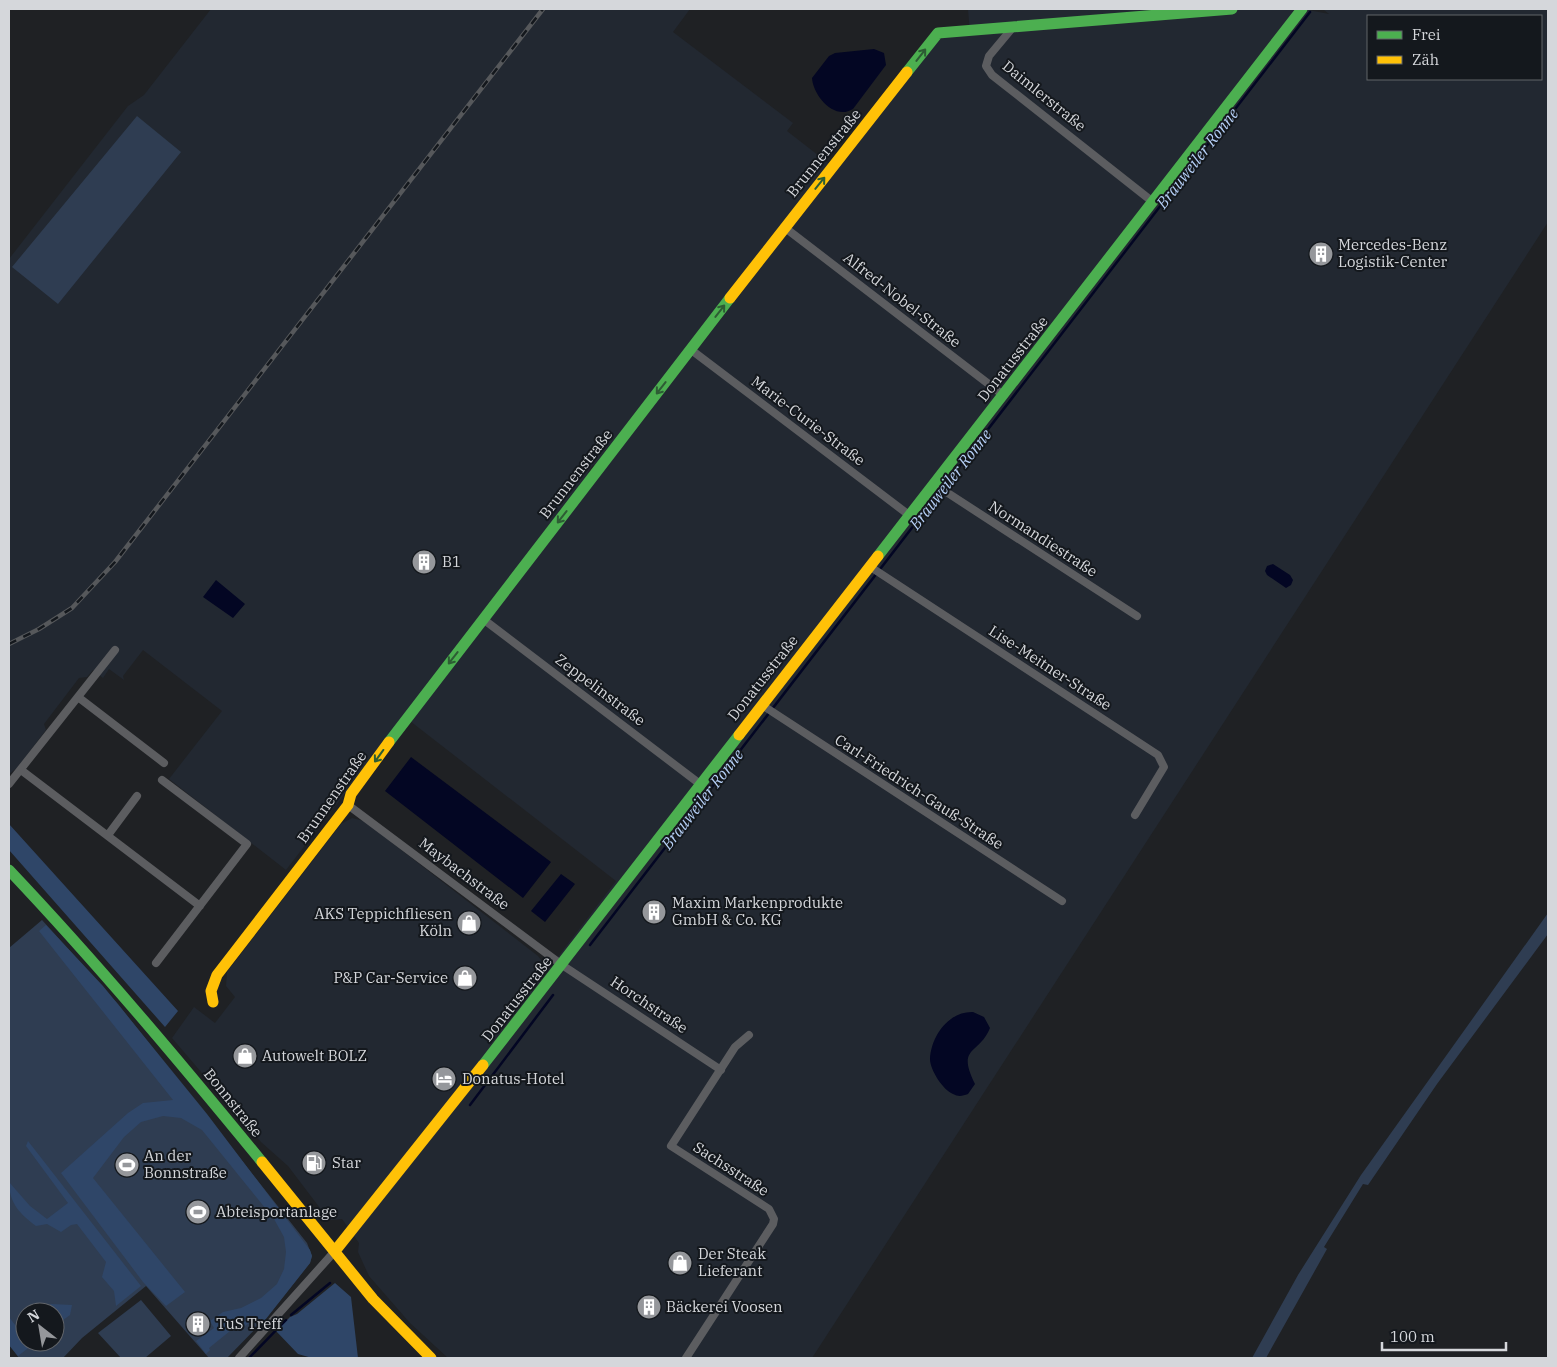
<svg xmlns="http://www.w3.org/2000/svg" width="1557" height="1367" font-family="'IBM Plex Serif',serif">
<rect width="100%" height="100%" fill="#1f2124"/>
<path fill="#222831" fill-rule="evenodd" d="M211 9H690L673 32 793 123 787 131 832 166 597 467 593 465 590 469 588 472 591 474 286 870 169 779 222 711 143 650 123 676 124 680 109 669 103 678 93 670 87 677 79 678 44 724 46 730 17 768 9 774V259L128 106 144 95Z
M968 9H1303L1329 14 1324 10 1325 9H1548V222L812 1358H448L410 1323 369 1276 358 1252 359 1243 342 1219 331 1220 326 1216 288 1166 261 1142 172 1038 194 1007 215 1023 235 997 226 986 227 972 341 824 352 818 364 821 538 956 544 964V975L616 881 410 721 936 41 945 36 970 34ZM1368 16H1541V79H1368Z"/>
<path fill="#2f3d52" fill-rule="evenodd" d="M137 116 181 152 58 304 12 267Z
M1548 913V934L1437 1084 1368 1185 1363 1184 1324 1247 1327 1249 1266 1358H1252L1298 1275 1361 1175Z
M42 920 118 1004 307 1243 312 1256 310 1263 266 1318 227 1358H209L146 1286 82 1338 63 1358H19L9 1345V948ZM25 1312H55V1342H25Z
M141 1300 171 1336 145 1358H121L98 1333Z"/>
<path fill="#2f4668" d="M9 824 178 1011 165 1027 9 850Z
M46 925 103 986 207 1114 310 1250 312 1256 310 1263 262 1324 256 1318 241 1329 230 1331 209 1348 210 1350 206 1354 196 1341 214 1328 210 1321 223 1312 241 1308 261 1298 277 1284 284 1269 286 1252 284 1237 274 1219 202 1130 181 1118 163 1116 141 1122 124 1137 93 1178 185 1292 166 1306 143 1282 61 1173 128 1113 143 1103 173 1100 39 931Z
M28 1141 141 1286 116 1306 114 1291 102 1277 106 1262 77 1224 71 1225 61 1232 47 1224 36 1226C20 1214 9 1203 9 1182L30 1206 47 1219 68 1203 26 1146Z
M335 1283 351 1297 358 1358H312L298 1354 276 1331 290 1317 297 1314Z
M51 1304 72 1305 70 1315 55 1326V1312H41Z
M9 1317 19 1330 25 1325V1342H36L18 1356 9 1345Z"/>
<path fill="#030623" d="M874 49 884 53 886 65 853 109C834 121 813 95 812 78L829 56 835 53Z
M1273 564 1290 575 1293 580 1291 585 1286 588 1267 575 1265 571 1267 566Z
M216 580 245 604 233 618 203 597Z
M411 757 551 862 523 898 385 791Z
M561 874 575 884 545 922 531 911Z
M973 1012 984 1017 990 1028C979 1055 956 1046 975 1084L968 1094C963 1096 958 1097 953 1094 943 1090 930 1070 930 1059 931 1036 949 1011 973 1012Z"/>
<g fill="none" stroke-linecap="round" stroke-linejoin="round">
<path stroke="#030623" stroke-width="2.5" d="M590 945 1310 12
M470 1105 553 995
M291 1315 330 1283
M249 1358 286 1320"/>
<path stroke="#5c5d60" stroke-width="8" d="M1014 26 989 56 986 66 992 75 1153 202
M784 227 1003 395
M690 349 909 515
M934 484 1137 616
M869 566 1158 755 1164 767 1135 815
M483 619 700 784
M78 697 164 763
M762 705 1062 901
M21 770 200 906
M9 784 115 650
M348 805 562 965 721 1070
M108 835 137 796
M156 963 247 844 162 780
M239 1358 335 1251
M686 1358 773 1224 774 1219 769 1209 671 1146 735 1047 749 1035"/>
<path stroke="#4caf50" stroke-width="11" d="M907 72 938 33 1232 9
M878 556 1302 9
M389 742 730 298
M9 870C98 964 180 1062 262 1162
M483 1065 739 735"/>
<path stroke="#ffc107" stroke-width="11" d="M730 298 907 72
M739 735 878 556
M213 1002 211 991 217 975 348 805 351 794 389 742
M262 1162 373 1299 431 1358
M335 1251 483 1065"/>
<defs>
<path id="rail" d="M9 644 39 629 72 608 115 562 543 9"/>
</defs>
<use href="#rail" stroke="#56585b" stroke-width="4.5"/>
<use href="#rail" stroke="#14181d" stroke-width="2.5" stroke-dasharray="8" stroke-linecap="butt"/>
</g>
<defs><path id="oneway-shaft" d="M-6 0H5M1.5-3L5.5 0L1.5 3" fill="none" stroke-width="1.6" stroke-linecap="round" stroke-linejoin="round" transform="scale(1.25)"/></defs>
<g stroke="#2d5c34">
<use href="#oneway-shaft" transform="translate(921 55) rotate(-52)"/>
<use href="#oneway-shaft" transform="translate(820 183) rotate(-51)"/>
<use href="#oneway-shaft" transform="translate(720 311) rotate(-52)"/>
<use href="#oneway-shaft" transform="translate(661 388) rotate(128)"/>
<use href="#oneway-shaft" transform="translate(562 517) rotate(128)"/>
<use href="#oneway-shaft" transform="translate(453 658) rotate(128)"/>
<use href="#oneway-shaft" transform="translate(379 756) rotate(126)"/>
</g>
<defs>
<symbol id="building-disc" viewBox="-11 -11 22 22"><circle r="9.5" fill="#95979b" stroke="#14181d"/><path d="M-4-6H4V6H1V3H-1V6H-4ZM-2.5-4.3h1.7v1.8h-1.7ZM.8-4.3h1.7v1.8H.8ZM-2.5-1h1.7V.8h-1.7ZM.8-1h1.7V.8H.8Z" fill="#fff"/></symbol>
<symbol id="shop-disc" viewBox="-11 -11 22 22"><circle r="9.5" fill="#95979b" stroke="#14181d"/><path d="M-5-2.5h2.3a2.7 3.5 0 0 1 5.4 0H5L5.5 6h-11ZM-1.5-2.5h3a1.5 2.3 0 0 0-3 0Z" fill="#fff"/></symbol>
<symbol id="hotel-disc" viewBox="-11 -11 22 22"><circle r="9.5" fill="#95979b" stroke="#14181d"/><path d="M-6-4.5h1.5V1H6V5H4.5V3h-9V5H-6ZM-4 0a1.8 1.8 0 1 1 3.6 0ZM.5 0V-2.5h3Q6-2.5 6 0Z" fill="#fff"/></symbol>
<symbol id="fuel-disc" viewBox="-11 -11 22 22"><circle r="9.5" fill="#95979b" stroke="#14181d"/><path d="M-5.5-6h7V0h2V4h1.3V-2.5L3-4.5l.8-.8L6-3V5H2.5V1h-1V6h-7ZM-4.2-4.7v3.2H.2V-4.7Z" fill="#fff"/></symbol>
<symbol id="stadium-disc" viewBox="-11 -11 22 22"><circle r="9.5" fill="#95979b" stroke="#14181d"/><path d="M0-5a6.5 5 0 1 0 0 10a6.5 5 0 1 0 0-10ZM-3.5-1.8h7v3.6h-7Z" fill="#fff"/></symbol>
</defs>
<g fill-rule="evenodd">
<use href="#building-disc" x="1307" y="240" width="28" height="28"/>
<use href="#building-disc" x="410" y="548" width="28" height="28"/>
<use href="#building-disc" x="640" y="898" width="28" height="28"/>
<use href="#shop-disc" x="455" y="909" width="28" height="28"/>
<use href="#shop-disc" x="451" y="964" width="28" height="28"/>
<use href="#shop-disc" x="231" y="1042" width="28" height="28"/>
<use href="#hotel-disc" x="430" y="1065" width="28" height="28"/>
<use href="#fuel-disc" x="300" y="1149" width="28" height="28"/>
<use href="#stadium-disc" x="113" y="1151" width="28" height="28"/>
<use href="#stadium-disc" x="184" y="1198" width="28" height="28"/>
<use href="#shop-disc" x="666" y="1249" width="28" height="28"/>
<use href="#building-disc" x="635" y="1293" width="28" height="28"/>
<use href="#building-disc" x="184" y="1310" width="28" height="28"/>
</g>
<g text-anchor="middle" stroke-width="4" stroke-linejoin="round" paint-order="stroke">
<g font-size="15" fill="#d5d7db" stroke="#14181d">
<text transform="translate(1044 96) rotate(39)" y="5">Daimlerstraße</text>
<text transform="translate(824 153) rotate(-51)" y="5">Brunnenstraße</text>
<text transform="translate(902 300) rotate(38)" y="5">Alfred-Nobel-Straße</text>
<text transform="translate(1013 359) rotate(-52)" y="5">Donatusstraße</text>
<text transform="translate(808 421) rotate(37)" y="5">Marie-Curie-Straße</text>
<text transform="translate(576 474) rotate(-52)" y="5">Brunnenstraße</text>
<text transform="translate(1043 539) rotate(33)" y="5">Normandiestraße</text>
<text transform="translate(1050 668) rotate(33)" y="5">Lise-Meitner-Straße</text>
<text transform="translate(763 678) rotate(-52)" y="5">Donatusstraße</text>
<text transform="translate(600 690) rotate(37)" y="5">Zeppelinstraße</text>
<text transform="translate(919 792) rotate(33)" y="5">Carl-Friedrich-Gauß-Straße</text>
<text transform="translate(332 797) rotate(-55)" y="5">Brunnenstraße</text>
<text transform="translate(464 874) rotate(37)" y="5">Maybachstraße</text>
<text transform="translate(517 999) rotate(-52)" y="5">Donatusstraße</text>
<text transform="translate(649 1005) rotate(34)" y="5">Horchstraße</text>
<text transform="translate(233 1103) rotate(51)" y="5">Bonnstraße</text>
<text transform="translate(731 1169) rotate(33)" y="5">Sachsstraße</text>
</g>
<g font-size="15" fill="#d5d7db" stroke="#14181d" text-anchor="start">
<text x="1338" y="250">Mercedes-Benz<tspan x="1338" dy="17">Logistik-Center</tspan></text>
<text x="442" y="567">B1</text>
<text x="672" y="908">Maxim Markenprodukte<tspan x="672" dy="17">GmbH &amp; Co. KG</tspan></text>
<text x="452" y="919" text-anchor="end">AKS Teppichfliesen<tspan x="452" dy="17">Köln</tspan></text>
<text x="448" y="983" text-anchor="end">P&amp;P Car-Service</text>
<text x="262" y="1061">Autowelt BOLZ</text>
<text x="462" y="1084">Donatus-Hotel</text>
<text x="144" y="1161">An der<tspan x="144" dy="17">Bonnstraße</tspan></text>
<text x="332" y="1168">Star</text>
<text x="216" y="1217">Abteisportanlage</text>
<text x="698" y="1259">Der Steak<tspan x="698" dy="17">Lieferant</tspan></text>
<text x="666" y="1312">Bäckerei Voosen</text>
<text x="216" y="1329">TuS Treff</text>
</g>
<g font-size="16" font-style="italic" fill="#b5cff6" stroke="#14181d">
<text transform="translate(1197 158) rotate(-52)" y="6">Brauweiler Ronne</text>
<text transform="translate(950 479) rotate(-52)" y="6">Brauweiler Ronne</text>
<text transform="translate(702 799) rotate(-52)" y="6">Brauweiler Ronne</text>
</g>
</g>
<rect width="1557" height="1367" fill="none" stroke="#d5d7db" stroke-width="20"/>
<rect x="1367" y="15" width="175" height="65" fill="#14181d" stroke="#616469"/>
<rect x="1377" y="31" width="25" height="8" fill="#4caf50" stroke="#616469"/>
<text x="1412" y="40" font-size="15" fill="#d5d7db">Frei</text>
<rect x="1377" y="56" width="25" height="8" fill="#ffc107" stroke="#616469"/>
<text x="1412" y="65" font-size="15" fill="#d5d7db">Zäh</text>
<g transform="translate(40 1327) rotate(329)"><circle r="24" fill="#14181d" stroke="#616469"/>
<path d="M0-4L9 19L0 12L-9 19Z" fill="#95979b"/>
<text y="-8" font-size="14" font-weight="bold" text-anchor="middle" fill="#d5d7db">N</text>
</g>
<path d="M1382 1342v8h124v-8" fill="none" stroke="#d5d7db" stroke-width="2.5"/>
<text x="1390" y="1342" font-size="15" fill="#d5d7db" stroke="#14181d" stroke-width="4" paint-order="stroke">100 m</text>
</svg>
